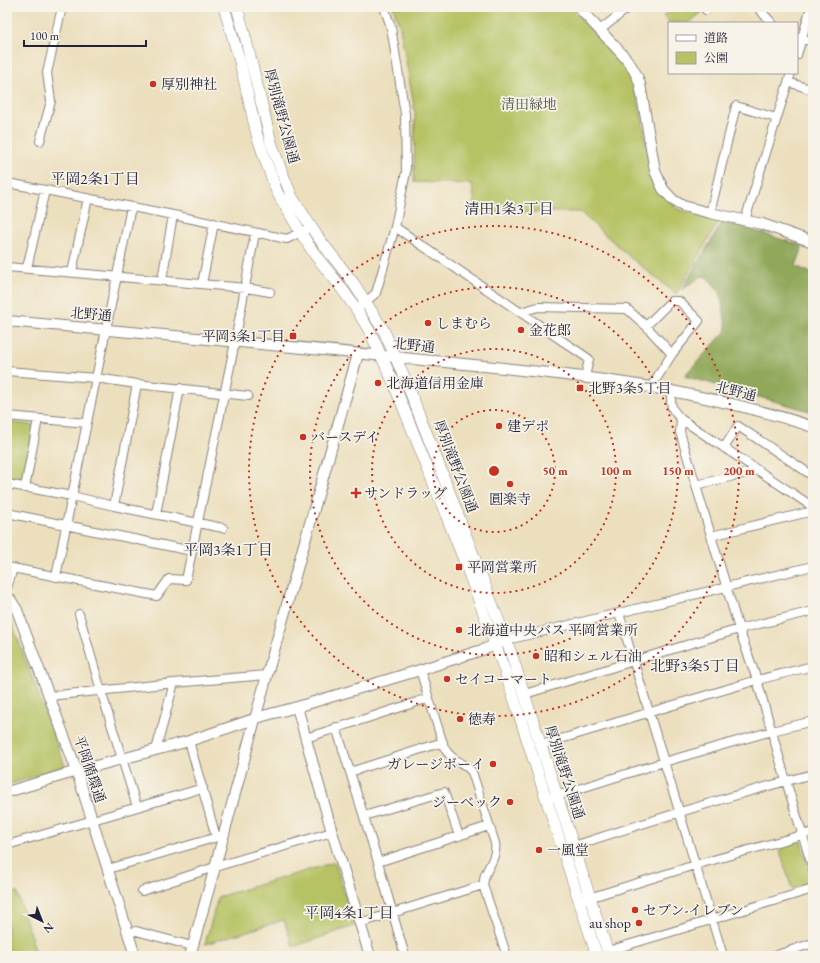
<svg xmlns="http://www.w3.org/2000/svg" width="820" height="963" font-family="'EB Garamond','Noto Serif JP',serif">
<rect width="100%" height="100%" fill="#f7f3e8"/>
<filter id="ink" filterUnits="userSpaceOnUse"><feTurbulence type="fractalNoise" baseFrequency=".025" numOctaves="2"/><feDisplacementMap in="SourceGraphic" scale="8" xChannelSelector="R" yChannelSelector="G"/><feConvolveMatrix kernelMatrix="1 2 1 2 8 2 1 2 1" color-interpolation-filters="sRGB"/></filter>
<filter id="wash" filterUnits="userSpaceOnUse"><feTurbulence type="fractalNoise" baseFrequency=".012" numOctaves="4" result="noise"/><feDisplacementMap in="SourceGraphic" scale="16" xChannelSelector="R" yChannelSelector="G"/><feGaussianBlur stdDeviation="0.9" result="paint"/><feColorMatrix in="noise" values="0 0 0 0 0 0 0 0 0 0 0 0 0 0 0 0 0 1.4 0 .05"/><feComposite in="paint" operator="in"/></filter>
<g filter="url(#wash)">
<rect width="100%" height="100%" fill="#ecdfbd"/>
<path fill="#b6c264" stroke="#6c7250" d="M393 7H569L629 68 642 116 652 178 677 209 702 215 719 221 676 294 631 258 580 212H476L472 184 414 182 415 112 400 27Z
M674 7H698L702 12 689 23H669L663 16Z
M7 422 32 425 34 427 24 479 21 481 7 478Z
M7 610 65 766 7 785Z
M800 839 813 881 812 884 792 889 778 845Z
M335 862 354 926 293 947 284 920 205 944 218 897Z
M17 892 37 956H7V895Z"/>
<path fill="#90a85a" stroke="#59654a" d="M723 221 803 246 796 266 813 274V412L684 376 727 330 720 292 707 277 702 276 681 290Z"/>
</g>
<g filter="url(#ink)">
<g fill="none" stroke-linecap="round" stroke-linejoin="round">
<defs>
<path id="minor" d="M703 7 706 10 710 7
M757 7 772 23
M600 30 629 7
M799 38 813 42
M797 55 811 7
M788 82 813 90
M40 141 51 101 47 73 62 7
M7 183 45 190 173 215 287 239 305 230
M710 213 736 106 776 118
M745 220 791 73
M395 227 589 359 585 377
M7 267 246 288 270 292
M27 268 45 190
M72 272 88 198
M162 280 173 215
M202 284 214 223
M362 305 376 293 395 227 406 172 405 114 391 27 384 7
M521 312 538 307 627 309 646 326 672 354 651 387
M646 326 671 301H679L699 321 672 354
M7 371 96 378 137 384 248 396
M671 391C671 406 670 408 681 419L813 507
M7 416 87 423
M681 419 680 432 739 629 757 680 786 781 813 869
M724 448 738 426 813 476
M7 484 72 496 114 506 223 528
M696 485 759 470
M25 488 38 419
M114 506 137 384
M7 513 192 551
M156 514 180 388
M711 536 813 511
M7 567 157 596 169 579 186 580 235 342 255 233
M56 577 72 496 131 207
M7 588 13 568
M619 613 723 956
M79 614 101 691 137 807
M507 640 813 566
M420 670 444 747C451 761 463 761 472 772L495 843C497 855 490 864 485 875 484 878 484 882 483 885L507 956
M525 694 739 629 813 611
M49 696 174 683 267 675
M336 727 378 862 405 956
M306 738 429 698
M189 741 216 837
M541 745 757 680 813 666
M156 750 174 683
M350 772 443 742
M553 797 664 762 772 731 813 721
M364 816 444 792 459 836
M7 845 203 788
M574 846C653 820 732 795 813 774
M378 862 489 826
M108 869 224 835
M142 891 215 867 332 832
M579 901 695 865 813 832
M360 923 483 885
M128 933 136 931 192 946
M608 951 813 889
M774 956 813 943"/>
<path id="tertiary" d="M578 7C588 18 598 28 608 39 621 53 634 65 640 84L655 171 663 189 673 200 683 206 710 213 762 224 813 242
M7 321C143 333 279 345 414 359 493 367 572 374 650 387 705 397 760 409 813 427
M7 597 10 599 17 610 74 763 128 933 135 956
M297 707 332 832 370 956
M7 792 77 771 189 741 263 716 297 707 420 670 485 649 507 640
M190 956 215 867 267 675 358 354"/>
<path id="secondary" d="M224 7 240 62 257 135 265 159 277 192 301 233 315 255 337 282 357 310 370 332 392 379 418 444 466 565 506 674 597 956
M237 7 244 32 271 142 281 170 292 197 317 236 354 284 384 331 406 381 435 455 511 653 609 956"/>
</defs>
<use href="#minor" stroke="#87807c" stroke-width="10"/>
<use href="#tertiary" stroke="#87807c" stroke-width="12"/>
<use href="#secondary" stroke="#87807c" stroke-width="12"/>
<use href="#minor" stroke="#fff" stroke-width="8"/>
<use href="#tertiary" stroke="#fff" stroke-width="10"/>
<use href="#secondary" stroke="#fff" stroke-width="11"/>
</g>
</g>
<g fill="none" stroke="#c8321e" stroke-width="2" stroke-dasharray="2 4">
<circle cx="494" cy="471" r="61"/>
<circle cx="494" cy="471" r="122"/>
<circle cx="494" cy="471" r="184"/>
<circle cx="494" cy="471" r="245"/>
</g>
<g fill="#c8321e" stroke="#f7f3e8" stroke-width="1.5">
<circle cx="153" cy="84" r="4"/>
<circle cx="428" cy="323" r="4"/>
<circle cx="521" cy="330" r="4"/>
<rect x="289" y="332" width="8" height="8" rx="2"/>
<circle cx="378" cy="383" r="4"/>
<rect x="576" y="384" width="8" height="8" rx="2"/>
<circle cx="499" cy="426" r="4"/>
<circle cx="303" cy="437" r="4"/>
<circle cx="510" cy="484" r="4"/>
<path d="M354 487h4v4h4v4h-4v4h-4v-4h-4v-4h4z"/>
<rect x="455" y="563" width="8" height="8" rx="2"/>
<circle cx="459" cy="630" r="4"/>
<circle cx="536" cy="656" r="4"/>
<circle cx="447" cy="679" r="4"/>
<circle cx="460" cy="719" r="4"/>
<circle cx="493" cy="764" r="4"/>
<circle cx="510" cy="802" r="4"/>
<circle cx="539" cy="850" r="4"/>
<circle cx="635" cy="910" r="4"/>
<circle cx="639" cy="923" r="4"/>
</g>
<g text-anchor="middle" stroke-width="3.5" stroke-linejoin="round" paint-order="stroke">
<g font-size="14" fill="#22223b" stroke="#f7f3e8" text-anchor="start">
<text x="161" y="89">厚別神社</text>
<text x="436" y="328">しまむら</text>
<text x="529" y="335">金花郎</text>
<text x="285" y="341" text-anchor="end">平岡3条1丁目</text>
<text x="386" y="388">北海道信用金庫</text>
<text x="588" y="393">北野3条5丁目</text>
<text x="507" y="431">建デポ</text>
<text x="311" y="442">バースデイ</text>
<text x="364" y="498">サンドラッグ</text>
<text x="510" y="504" text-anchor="middle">圓楽寺</text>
<text x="467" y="572">平岡営業所</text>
<text x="467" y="635">北海道中央バス 平岡営業所</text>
<text x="544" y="661">昭和シェル石油</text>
<text x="455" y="684">セイコーマート</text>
<text x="468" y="724">徳寿</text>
<text x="485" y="769" text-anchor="end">ガレージボーイ</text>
<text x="502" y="807" text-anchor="end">ジーベック</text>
<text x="547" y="855">一風堂</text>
<text x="643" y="915">セブン-イレブン</text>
<text x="631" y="928" text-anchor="end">au shop</text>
</g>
<g font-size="14" fill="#4e5247" stroke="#f7f3e8">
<text x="529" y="109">清田緑地</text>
</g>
<g font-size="14" fill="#22223b" stroke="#f7f3e8">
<text transform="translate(282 116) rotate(75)" y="5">厚別滝野公園通</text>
<text transform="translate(91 314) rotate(5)" y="5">北野通</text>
<text transform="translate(414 345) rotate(6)" y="5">北野通</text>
<text transform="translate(736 391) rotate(14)" y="5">北野通</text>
<text transform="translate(456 466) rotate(69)" y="5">厚別滝野公園通</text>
<text transform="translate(90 769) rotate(71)" y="5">平岡循環通</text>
<text transform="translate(565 772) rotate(72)" y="5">厚別滝野公園通</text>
</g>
<g font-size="15" fill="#22223b" stroke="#f7f3e8">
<text x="95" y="184">平岡2条1丁目</text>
<text x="509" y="214">清田1条3丁目</text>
<text x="228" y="555">平岡3条1丁目</text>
<text x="695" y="671">北野3条5丁目</text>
<text x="349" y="918">平岡4条1丁目</text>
</g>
</g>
<circle cx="494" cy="471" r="6" fill="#c8321e" stroke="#f7f3e8" stroke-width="2"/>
<g font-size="12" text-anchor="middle" font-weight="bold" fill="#c8321e" stroke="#f7f3e8" stroke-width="3.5" stroke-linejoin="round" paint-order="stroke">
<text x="555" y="475">50 m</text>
<text x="616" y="475">100 m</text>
<text x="678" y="475">150 m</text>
<text x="739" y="475">200 m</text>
</g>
<rect width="820" height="963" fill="none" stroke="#f7f3e8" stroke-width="24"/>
<rect x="668" y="22" width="130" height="52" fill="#f7f3e8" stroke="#a29fa3"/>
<rect x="676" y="35" width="20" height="6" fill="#ffffff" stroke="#a29fa3"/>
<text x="704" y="42" font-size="12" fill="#22223b">道路</text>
<rect x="676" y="52" width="20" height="12" fill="#b6c264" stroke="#a29fa3"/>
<text x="704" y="62" font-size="12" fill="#22223b">公園</text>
<g transform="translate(42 921) rotate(137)" stroke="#f7f3e8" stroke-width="3" paint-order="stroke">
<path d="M0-3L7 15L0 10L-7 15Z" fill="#22223b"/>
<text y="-6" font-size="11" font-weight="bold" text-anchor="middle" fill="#22223b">N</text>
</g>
<path d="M24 40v6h122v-6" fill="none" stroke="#22223b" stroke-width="2"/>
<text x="30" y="40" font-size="12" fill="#22223b" stroke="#f7f3e8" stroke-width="3" paint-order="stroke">100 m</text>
</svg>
